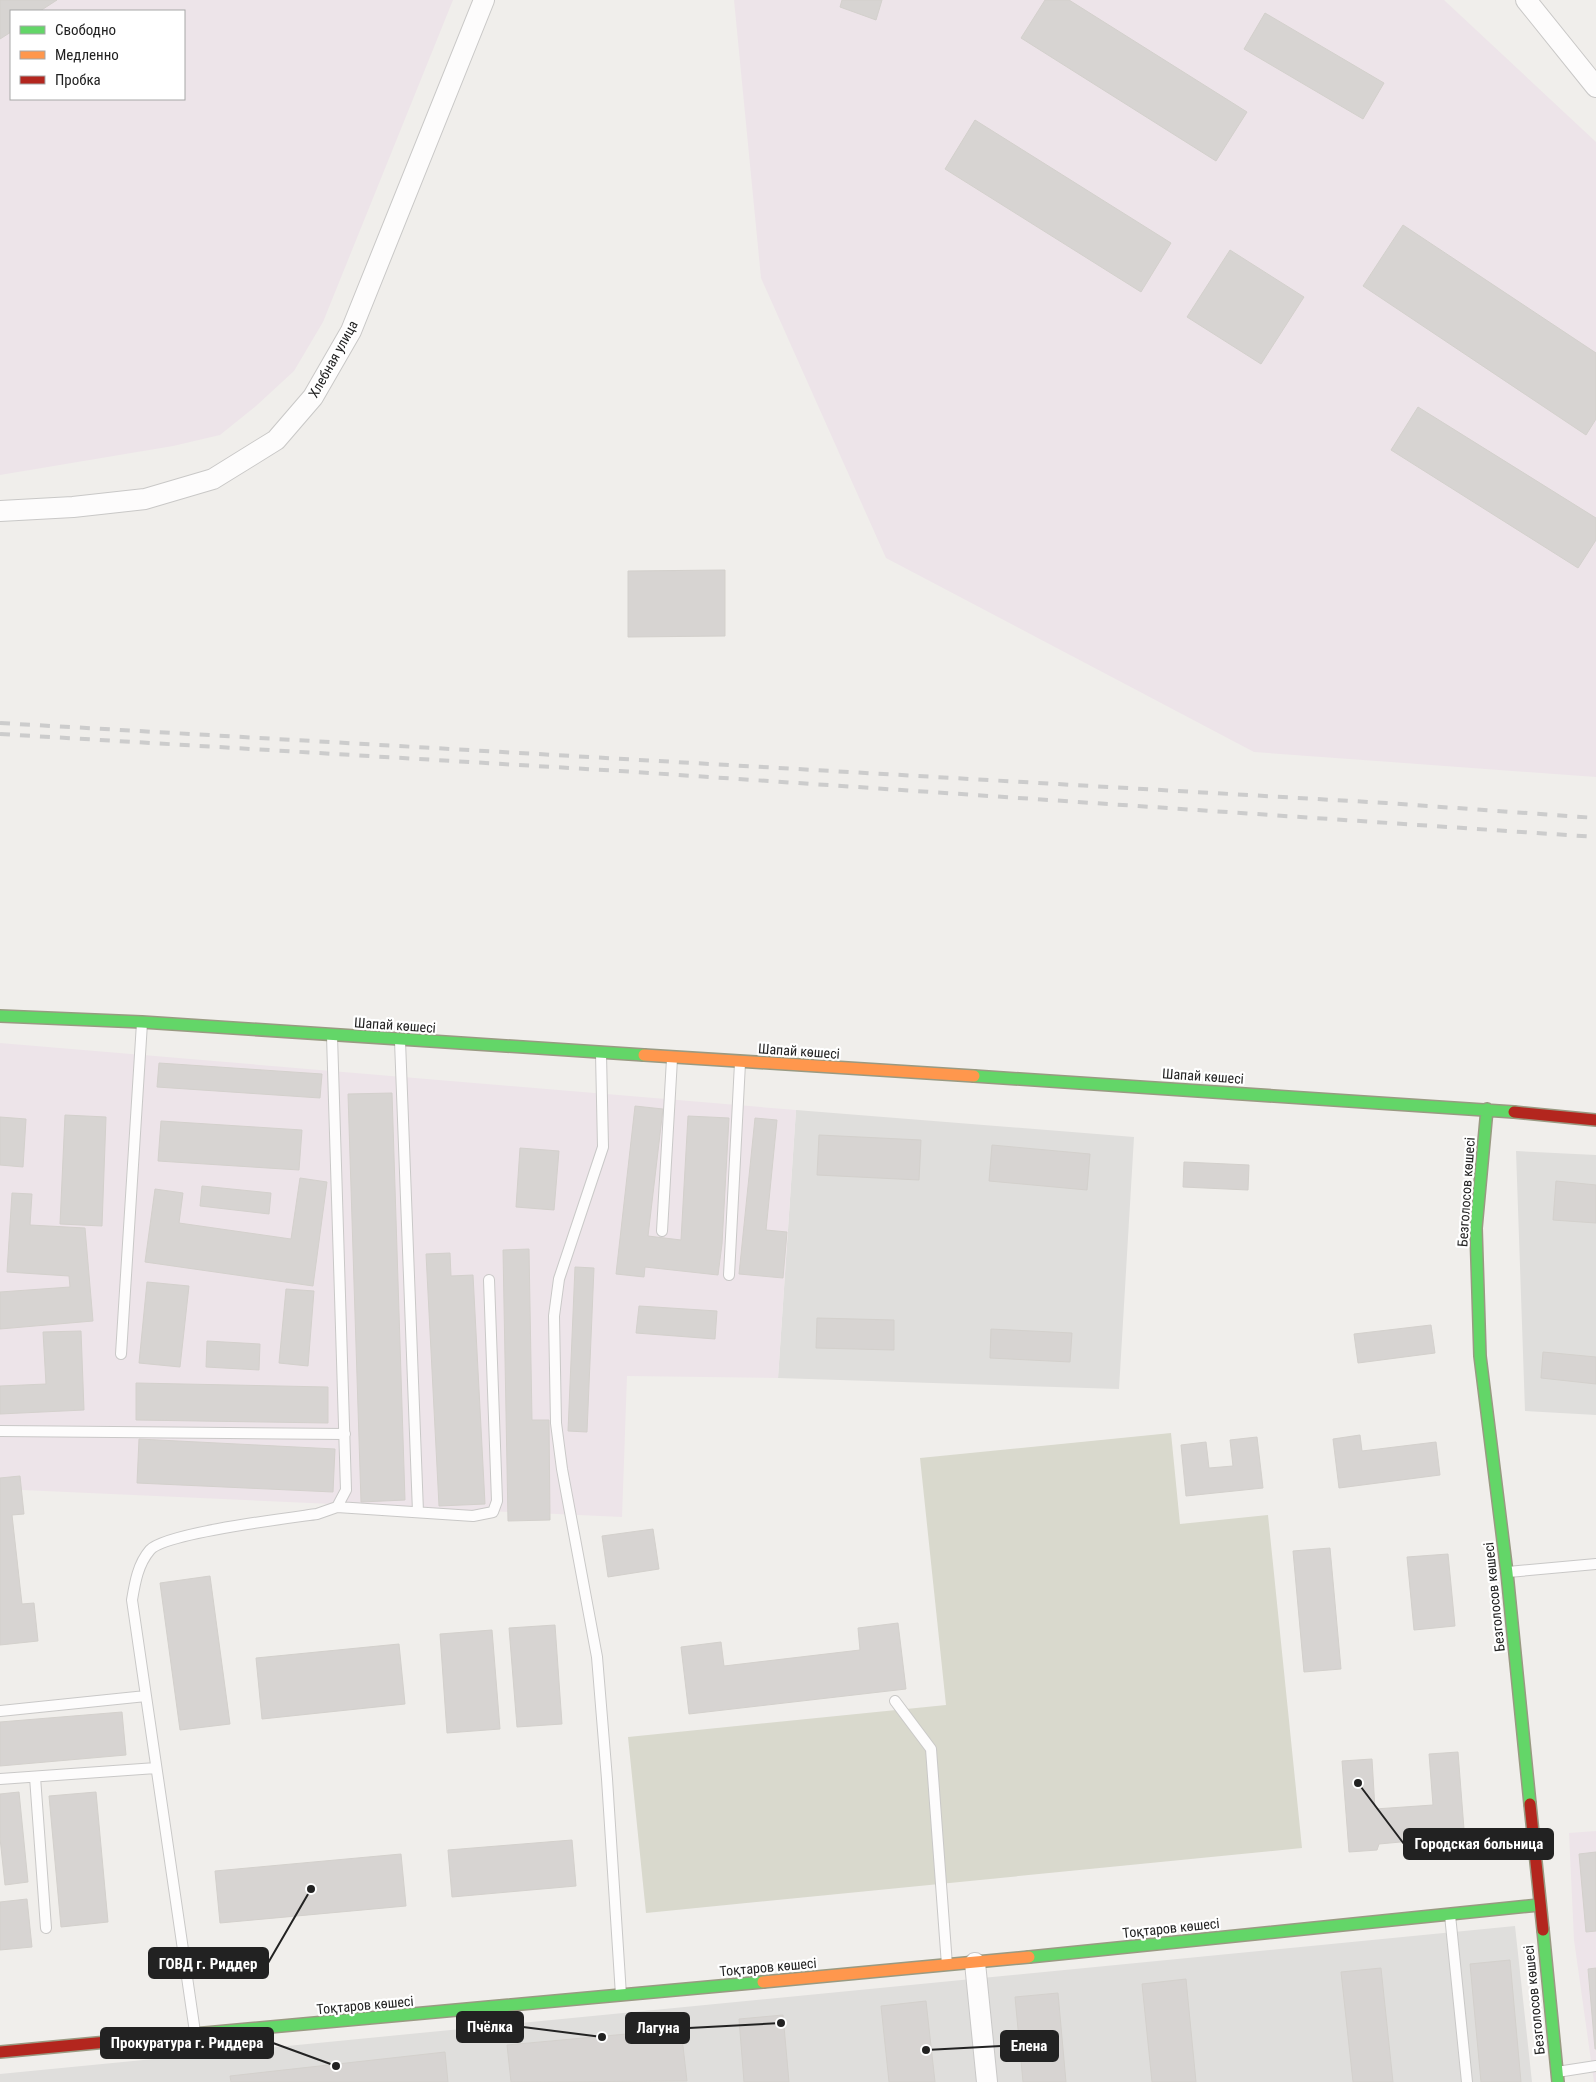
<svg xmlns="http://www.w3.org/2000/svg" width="1596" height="2082" font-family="'Roboto Condensed',sans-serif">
<rect width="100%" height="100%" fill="#f0eeeb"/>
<path fill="#dfdedc" d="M796 1110 1134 1137 1119 1389 778 1378Z
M1516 1151 1596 1155V1415L1525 1411Z
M1515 1926 1532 2082H0V2074Z"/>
<path fill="#ede4e9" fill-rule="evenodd" d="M0 0H453L323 322 294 371 256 406 220 435 173 446 0 475ZM11 11H184V99H11Z
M734 0H1444L1596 142V777L1254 752 886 558 761 278Z
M0 1043 796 1110 778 1378 627 1376 622 1517 0 1489Z
M1596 1831V2082H1594L1574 1940 1569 1833Z"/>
<path fill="#d9d9cd" d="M1171 1433 1180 1524 1268 1515 1302 1848 646 1913 628 1737 946 1705 920 1458Z"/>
<path fill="#d7d4d2" stroke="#d3d0cc" d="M0 0H57L40 11H11V32L0 39Z
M842 0H882L876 20 840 7Z
M1045 0H1069L1247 112 1216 161 1021 38Z
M1265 13 1384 83 1363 119 1244 49Z
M975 120 1171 243 1141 292 945 169Z
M1403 225 1596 353V419L1586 435 1363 286Z
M1230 250 1304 297 1261 364 1187 317Z
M1418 407 1596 518V540L1578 568 1391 450Z
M725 570V636L628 637V571Z
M159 1063 322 1074 320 1098 157 1087Z
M392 1093 405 1500 361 1502 348 1094Z
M635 1106 663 1109 648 1236 681 1240 688 1116 729 1118 722 1244 718 1275 645 1267 644 1277 616 1274Z
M65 1115 106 1117 102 1226 60 1224Z
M0 1117 26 1119 23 1167 0 1165Z
M755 1118 777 1120 766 1230 787 1232 783 1278 739 1274Z
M161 1121 302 1130 299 1170 158 1161Z
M819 1135 921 1140 919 1180 817 1175Z
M992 1145 1090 1154 1087 1190 989 1181Z
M520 1148 559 1151 554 1210 516 1207Z
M1184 1162 1249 1165 1248 1190 1183 1187Z
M300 1178 327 1182 313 1286 145 1262 155 1189 183 1193 179 1223 291 1239Z
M1556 1181 1596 1185V1223L1553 1220Z
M202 1186 271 1193 269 1214 200 1206Z
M12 1193 32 1194 30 1225 85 1228 93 1321 0 1329V1292L70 1287 69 1276 7 1272Z
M529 1249 532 1420H549L550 1520 508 1521 503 1250Z
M450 1253 451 1276 473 1275 485 1504 439 1506 426 1254Z
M575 1267 594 1268 587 1432 568 1431Z
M147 1282 189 1286 180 1367 139 1363Z
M286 1289 314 1291 308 1366 279 1363Z
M639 1306 717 1311 715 1339 636 1333Z
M817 1318 894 1320V1350L816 1348Z
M1431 1325 1435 1353 1358 1363 1354 1334Z
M991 1329 1072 1333 1070 1362 990 1358Z
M81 1331 84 1410 0 1414V1386L46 1384 43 1332Z
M207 1341 260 1344 259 1370 206 1367Z
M1543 1352 1596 1357V1384L1541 1378Z
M136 1383 328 1387V1423L136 1420Z
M1360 1435 1362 1451 1436 1442 1440 1475 1339 1488 1333 1439Z
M1257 1437 1263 1488 1186 1496 1181 1445 1206 1442 1209 1468 1233 1466 1230 1440Z
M139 1439 335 1449 333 1492 137 1483Z
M20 1476 24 1514 12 1515 22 1604 34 1603 38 1641 0 1645V1478Z
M653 1529 659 1569 608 1577 602 1536Z
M1330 1548 1341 1669 1304 1672 1293 1551Z
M1448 1554 1455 1626 1414 1630 1407 1557Z
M210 1576 230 1724 180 1730 160 1583Z
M898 1623 906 1689 689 1714 681 1647 721 1642 724 1666 860 1650 858 1628Z
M555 1625 562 1724 517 1727 509 1628Z
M492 1630 500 1729 447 1733 440 1634Z
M399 1644 405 1704 262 1719 256 1658Z
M122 1712 126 1755 0 1766V1722Z
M1458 1752 1465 1842 1436 1844 1433 1839 1379 1844 1377 1850 1349 1852 1342 1761 1372 1759 1375 1809 1433 1805 1429 1754Z
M19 1792 28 1882 5 1885 0 1838V1794Z
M96 1792 108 1922 61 1927 49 1796Z
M572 1840 576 1886 452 1897 448 1850Z
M1596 1852V1931L1586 1932 1579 1854Z
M401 1854 406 1906 220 1923 215 1871Z
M27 1899 32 1947 0 1950V1902Z
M1510 1960 1521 2082H1481L1470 1964Z
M1381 1968 1393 2082H1353L1341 1972Z
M1596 1968V2049H1595L1588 1969Z
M1186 1979 1196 2082H1152L1142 1984Z
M1058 1993 1066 2082H1023L1015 1997Z
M926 2001 935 2082H889L881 2006Z
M783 2015 789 2082H744L739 2019Z
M681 2029 687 2081 511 2082 507 2045Z
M445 2052 448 2082H231L230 2076Z"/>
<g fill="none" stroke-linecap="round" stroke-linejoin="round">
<defs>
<path id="lane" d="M400 1041 418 1512
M601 1054 603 1147 559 1279 554 1316 556 1423 562 1469 597 1657 607 1779 621 1995
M662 1231 672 1059
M729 1275 740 1063
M121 1354 142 1023
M0 1431 345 1434
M337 1507 473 1516 493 1512 497 1501 489 1280
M1508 1572 1596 1564
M895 1701 931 1749 947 1965
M0 1711 146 1696
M35 1777 46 1928
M0 1779 156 1768
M1450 1915 1467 2082
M195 2032 132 1600C135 1582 138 1564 150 1550 165 1533 289 1518 317 1514L337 1507 346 1490 332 1036
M1557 2072 1596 2066"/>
<path id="street" d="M1526 0 1596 87
M0 511 73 507 145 499 213 479 276 440 313 397 351 331 484 0
M975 1963 987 2082"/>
<path id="fast" d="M0 1016 142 1022 644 1055
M974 1076 1514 1112
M1487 1109 1476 1228 1480 1356 1507 1573 1530 1804
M1543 1930 1558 2082
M1029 1957 1539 1905
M139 2039 763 1982"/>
<path id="slow" d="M644 1055 974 1076
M763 1982 1029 1957"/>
<path id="jam" d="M1514 1112 1596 1120
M1530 1804 1543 1930
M0 2052 139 2039"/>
</defs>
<use href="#lane" stroke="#c9c8c7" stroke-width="12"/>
<use href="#street" stroke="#c9c8c7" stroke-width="22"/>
<use href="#fast" stroke="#999a82" stroke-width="14"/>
<use href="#slow" stroke="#999a82" stroke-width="14"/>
<use href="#jam" stroke="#999a82" stroke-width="14"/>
<use href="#lane" stroke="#fdfcfc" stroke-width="10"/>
<use href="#street" stroke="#fdfcfc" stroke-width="20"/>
<use href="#fast" stroke="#63d668" stroke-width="11"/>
<use href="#slow" stroke="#ff974d" stroke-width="11"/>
<use href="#jam" stroke="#b3261e" stroke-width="11"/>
<path stroke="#ccc" stroke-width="4" stroke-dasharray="10 10" stroke-linecap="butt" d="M0 723 1386 803 1596 818
M0 734 620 771 1596 837"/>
</g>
<g text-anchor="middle" stroke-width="4.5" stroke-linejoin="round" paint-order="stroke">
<g font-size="14" fill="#222" stroke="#fff">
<text transform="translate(333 359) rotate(-61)" y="5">Хлебная улица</text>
<text transform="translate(395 1025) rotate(4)" y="5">Шапай көшесі</text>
<text transform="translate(799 1051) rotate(4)" y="5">Шапай көшесі</text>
<text transform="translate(1203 1076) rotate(4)" y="5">Шапай көшесі</text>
<text transform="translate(1466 1192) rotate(-86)" y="5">Безголосов көшесі</text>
<text transform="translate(1494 1597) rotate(-96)" y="5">Безголосов көшесі</text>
<text transform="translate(1171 1928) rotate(-6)" y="5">Тоқтаров көшесі</text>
<text transform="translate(768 1967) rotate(-5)" y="5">Тоқтаров көшесі</text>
<text transform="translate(1534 2000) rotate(-96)" y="5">Безголосов көшесі</text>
<text transform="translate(365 2005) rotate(-5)" y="5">Тоқтаров көшесі</text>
</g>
</g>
<path fill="none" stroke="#222" stroke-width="2" d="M1358 1783L1404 1844M311 1889L268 1963M602 2037L523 2027M781 2023L689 2028M336 2066L273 2043M926 2050L1001 2046"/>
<g fill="#222" stroke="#fff" stroke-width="2">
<circle cx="1358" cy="1783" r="5"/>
<circle cx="311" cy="1889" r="5"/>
<circle cx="602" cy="2037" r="5"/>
<circle cx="781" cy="2023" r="5"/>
<circle cx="336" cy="2066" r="5"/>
<circle cx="926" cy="2050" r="5"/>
</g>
<g fill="#222" stroke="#222" stroke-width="2">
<rect x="1404" y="1829" width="149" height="30" rx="5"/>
<rect x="149" y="1948" width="119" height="30" rx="5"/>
<rect x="457" y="2012" width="66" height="30" rx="5"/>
<rect x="626" y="2013" width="63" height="30" rx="5"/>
<rect x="101" y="2028" width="172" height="30" rx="5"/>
<rect x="1001" y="2031" width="57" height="30" rx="5"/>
</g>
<g font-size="15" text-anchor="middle" font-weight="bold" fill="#fff">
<text x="1479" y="1849">Городская больница</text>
<text x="208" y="1969">ГОВД г. Риддер</text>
<text x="490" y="2032">Пчёлка</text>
<text x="658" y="2033">Лагуна</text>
<text x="187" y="2048">Прокуратура г. Риддера</text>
<text x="1029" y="2051">Елена</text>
</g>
<rect x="10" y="10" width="175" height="90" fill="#ffffff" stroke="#a7a7a7"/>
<rect x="20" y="26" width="25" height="8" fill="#63d668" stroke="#a7a7a7"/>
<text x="55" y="35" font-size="15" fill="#222222">Свободно</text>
<rect x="20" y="51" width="25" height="8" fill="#ff974d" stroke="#a7a7a7"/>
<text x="55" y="60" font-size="15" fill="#222222">Медленно</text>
<rect x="20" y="76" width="25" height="8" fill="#b3261e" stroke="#a7a7a7"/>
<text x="55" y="85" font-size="15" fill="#222222">Пробка</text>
</svg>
